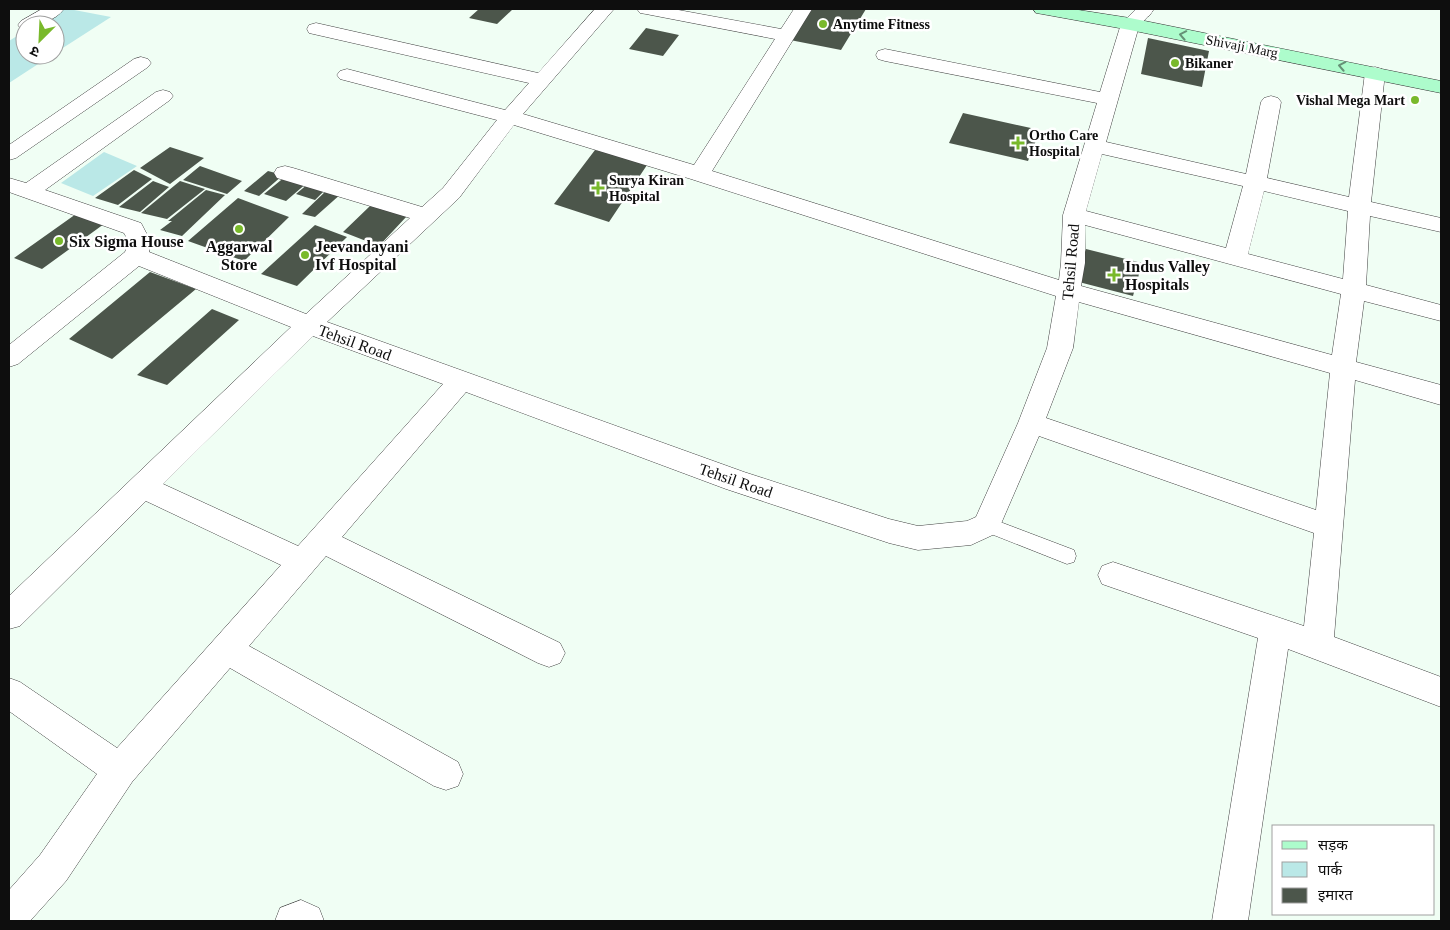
<svg xmlns="http://www.w3.org/2000/svg" width="1450" height="930" font-family="'Times New Roman','Noto Sans Devanagari',serif">
<rect width="100%" height="100%" fill="#f0fef4"/>
<path fill="#bae8e7" d="M62 9H69L111 17 55 53V25H35Z
M25 31V55H52L9 83V41Z
M104 152 137 166 93 196 61 183Z"/>
<path fill="#4c564b" d="M479 9H513L497 24 469 18Z
M810 9H866L841 50 790 40Z
M646 28 679 35 663 56 629 49Z
M1148 38 1209 51 1202 87 1141 74Z
M963 113 1040 130 1028 161 949 143Z
M170 147 204 158 170 184 140 168Z
M595 150 649 162 609 222 554 204Z
M200 166 242 181 227 194 183 180Z
M134 170 152 179 118 205 95 198Z
M268 171 283 175 259 196 244 191Z
M286 176 308 182 286 201 264 194Z
M153 181 169 187 140 212 119 207Z
M180 181 205 189 167 219 141 213Z
M309 183 326 189 315 200 296 194Z
M328 189 342 193 315 217 302 214Z
M206 190 225 195 182 236 160 230 172 221H168Z
M238 198 289 217 244 261 188 241Z
M370 206 407 216 379 246 343 232Z
M76 214 104 224 42 269 14 258Z
M315 225 347 237 297 286 261 274Z
M1086 249 1142 263 1133 296 1075 281Z
M150 272 196 289 112 359 69 339Z
M212 309 239 320 167 385 137 375Z"/>
<g fill="none" stroke-linecap="round" stroke-linejoin="round">
<defs>
<path id="service" d="M987 517 1074 550 1076 556 1074 562 1067 564 981 530 978 525 981 520Z"/>
<path id="minor" d="M42 9H64C55 21 39 25 25 25V30L21 29 18 25 21 21Z
M595 9H614L523 114 694 165 775 39 646 14 640 13 637 9H673L781 29 794 9H812L712 171 1059 280 1061 263 1063 215 1097 103 885 61 878 59 876 55 878 51 885 49 1100 92 1121 24 1136 9H1150L1152 12 1139 26 1106 142 1246 174 1261 102 1264 98 1271 96 1278 98 1281 102 1267 178 1349 197 1365 73 1368 69 1375 67 1382 69 1385 73 1371 202 1441 218V232L1370 216 1366 285 1441 305V321L1364 301 1356 362 1441 385V405L1355 380 1334 637 1441 677V707L1288 649 1248 921H1212L1258 638 1102 584 1098 575 1102 566 1113 562 1304 626 1314 533 1039 436 997 533 971 545 918 550 889 543 726 489 466 392 342 537 560 643 565 653 560 663 549 667 538 663 326 556 249 646 458 762 463 774 458 786 446 790 434 786 230 668 132 782 66 881 30 921H9V890L40 855 97 774 9 711V678L20 682 117 748 281 565 146 501 20 626 9 629V596L291 327 139 266 18 364 9 367V345L125 252 129 242 124 233 9 192V178L26 183 156 92 163 90 170 92 173 96 170 100 45 190 141 223 151 242 149 252 306 314 410 218 277 178 274 173 277 168 285 166 293 168 422 207 443 188 497 120 340 79 337 75 340 71 347 69 505 110 529 83 309 33 307 29 309 25 316 23 538 73ZM514 125 691 179 1056 296 1047 348 1018 423 976 517 967 521 918 526 889 519 744 472 327 322 459 198ZM1102 154 1243 186 1226 248 1086 211ZM1264 191 1348 211 1343 279 1248 254ZM1085 225 1341 294 1332 355 1081 286 1085 263ZM1079 302 1330 373 1316 510 1046 418 1073 348ZM313 336 443 384 298 546 163 484Z
M141 57 148 59 151 63 148 67 16 158 9 160V145L134 59Z
M301 900 319 908 324 921H275L280 908Z"/>
<path id="tertiary" d="M1136 9H1154L1149 16 1143 17 1137 16 1134 12Z"/>
<path id="secondary" d="M1033 9H1072L1130 18 1441 81V93L1130 30 1042 14 1036 13Z"/>
</defs>
<use href="#service" stroke="#414141" stroke-width="1"/>
<use href="#minor" stroke="#414141" stroke-width="1"/>
<use href="#tertiary" stroke="#414141" stroke-width="1"/>
<use href="#secondary" stroke="#303030" stroke-width="1"/>
<use href="#service" fill="#fff" fill-rule="evenodd"/>
<use href="#minor" fill="#fff" fill-rule="evenodd"/>
<use href="#tertiary" fill="#fff" fill-rule="evenodd"/>
<use href="#secondary" fill="#adfccc" fill-rule="evenodd"/>
</g>
<defs><path id="oneway-chevron" d="M-2-3.5L2.5 0L-2 3.5" fill="none" stroke-width="1.6" stroke-linecap="round" stroke-linejoin="round" transform="scale(1.25)"/></defs>
<g stroke="#659176">
<use href="#oneway-chevron" transform="translate(1183 35) rotate(-169)"/>
<use href="#oneway-chevron" transform="translate(1342 66) rotate(-169)"/>
</g>
<g fill="#79b92b" stroke="#fff" stroke-width="2">
<circle cx="823" cy="24" r="5"/>
<circle cx="1175" cy="63" r="5"/>
<circle cx="1415" cy="100" r="5"/>
<path d="M1015.5 135.5h5v5h5v5h-5v5h-5v-5h-5v-5h5z"/>
<path d="M595.5 180.5h5v5h5v5h-5v5h-5v-5h-5v-5h5z"/>
<circle cx="239" cy="229" r="5"/>
<circle cx="59" cy="241" r="5"/>
<circle cx="305" cy="255" r="5"/>
<path d="M1111.5 267.5h5v5h5v5h-5v5h-5v-5h-5v-5h5z"/>
</g>
<g text-anchor="middle" stroke-width="5" stroke-linejoin="round" paint-order="stroke">
<g font-size="14" font-weight="bold" fill="#0e0e0e" stroke="#fff" text-anchor="start">
<text x="833" y="29">Anytime Fitness</text>
<text x="1185" y="68">Bikaner</text>
<text x="1405" y="105" text-anchor="end">Vishal Mega Mart</text>
<text x="1029" y="140">Ortho Care<tspan x="1029" dy="16">Hospital</tspan></text>
<text x="609" y="185">Surya Kiran<tspan x="609" dy="16">Hospital</tspan></text>
</g>
<g font-size="14" fill="#0e0e0e" stroke="#fff">
<text transform="translate(1242 46) rotate(11)" y="5">Shivaji Marg</text>
</g>
<g font-size="16" font-weight="bold" fill="#0e0e0e" stroke="#fff" text-anchor="start">
<text x="69" y="247">Six Sigma House</text>
<text x="239" y="252" text-anchor="middle">Aggarwal<tspan x="239" dy="18">Store</tspan></text>
<text x="315" y="252">Jeevandayani<tspan x="315" dy="18">Ivf Hospital</tspan></text>
<text x="1125" y="272">Indus Valley<tspan x="1125" dy="18">Hospitals</tspan></text>
</g>
<g font-size="16" fill="#0e0e0e" stroke="#fff">
<text transform="translate(1070 262) rotate(-85)" y="6">Tehsil Road</text>
<text transform="translate(355 342) rotate(20)" y="6">Tehsil Road</text>
<text transform="translate(736 480) rotate(19)" y="6">Tehsil Road</text>
</g>
</g>
<rect width="1450" height="930" fill="none" stroke="#0e0e0e" stroke-width="20"/>
<rect x="1272" y="825" width="162" height="90" fill="#ffffff" stroke="#9f9f9f"/>
<rect x="1282" y="841" width="25" height="8" fill="#adfccc" stroke="#9f9f9f"/>
<text x="1318" y="850" font-size="15" fill="#0e0e0e">सड़क</text>
<rect x="1282" y="862" width="25" height="15" fill="#bae8e7" stroke="#9f9f9f"/>
<text x="1318" y="875" font-size="15" fill="#0e0e0e">पार्क</text>
<rect x="1282" y="888" width="25" height="15" fill="#4c564b" stroke="#9f9f9f"/>
<text x="1318" y="900" font-size="15" fill="#0e0e0e">इमारत</text>
<g transform="translate(40 40) rotate(204)"><circle r="24" fill="#ffffff" stroke="#9f9f9f"/>
<path d="M0-4L9 19L0 12L-9 19Z" fill="#79b92b"/>
<text y="-8" font-size="14" font-weight="bold" text-anchor="middle" fill="#0e0e0e">उ</text>
</g>
</svg>
